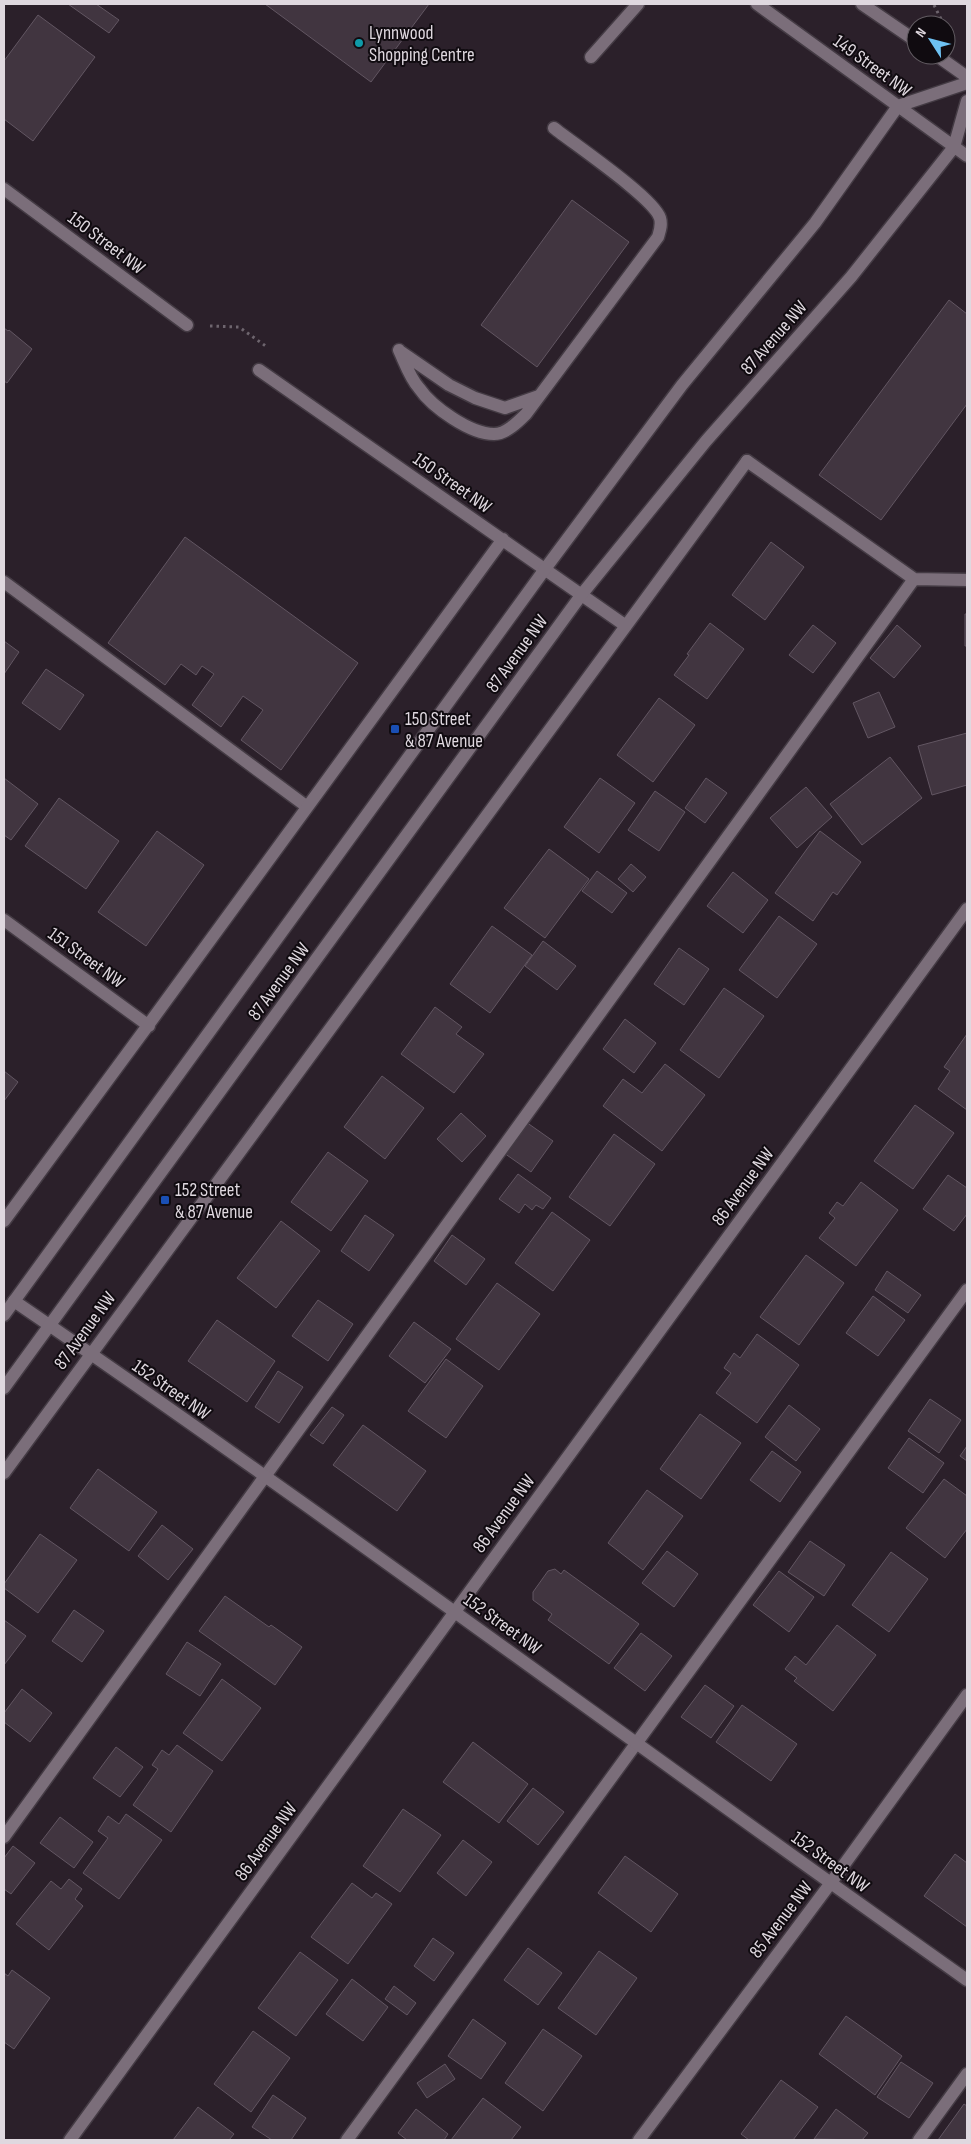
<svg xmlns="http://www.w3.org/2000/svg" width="971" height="2144" font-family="'Sofia Sans Condensed',sans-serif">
<rect width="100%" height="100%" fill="#2b202a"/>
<path fill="#413540" stroke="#625662" d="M68 4H96L119 20 109 33Z
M265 4H429L371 82Z
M38 15 95 57 33 141 4 119V61Z
M572 200 629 242 537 367 481 325Z
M949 300 967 314V404L881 520 819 475Z
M4 328 8 331 9 330 32 349 7 383 4 381Z
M185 537 358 663 281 770 241 740 263 710 243 696 221 727 192 705 214 674 202 666 196 675 181 664 165 685 108 643Z
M771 542 804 567 765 620 732 595Z
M965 614H967V646H965Z
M710 623 744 649 707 699 674 675 689 655 687 654Z
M813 625 836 643 813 673 789 655Z
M897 625 921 646 894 678 870 658Z
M4 641 19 652 4 674Z
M46 669 84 695 60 730 22 703Z
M879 692 895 727 868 738 853 703Z
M659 698 695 725 653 782 617 755Z
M967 733V785L932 795 918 746Z
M890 757 922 798 862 845 830 804Z
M4 778 38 804 11 840 4 835Z
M600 778 635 803 599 853 564 827Z
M706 778 727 793 705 823 685 808Z
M806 787 832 817 797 848 770 818Z
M655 791 685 812 659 851 628 830Z
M59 798 119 841 86 889 25 846Z
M157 831 204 865 146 946 98 912Z
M820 831 861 862 837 895 833 892 813 921 775 893Z
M549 849 589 879 545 938 504 908Z
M631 864 646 877 633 892 618 879Z
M597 871 627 893 612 913 582 891Z
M733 872 768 900 743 933 707 906Z
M779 916 817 944 777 998 739 970Z
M492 926 532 955 490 1013 450 984Z
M543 941 576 966 557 990 525 966Z
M679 948 709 969 684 1005 654 984Z
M724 988 764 1016 719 1078 680 1050Z
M435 1007 462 1027 456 1034 484 1054 454 1093 401 1054Z
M625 1019 656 1043 634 1073 603 1049Z
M967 1034V1110L938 1089 950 1071 944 1067Z
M665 1064 705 1095 662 1151 603 1106 623 1079 642 1093Z
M4 1071 18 1082 4 1101Z
M382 1076 424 1108 385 1159 344 1127Z
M915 1105 954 1133 913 1189 874 1161Z
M461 1113 486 1136 462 1162 437 1139Z
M526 1122 553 1141 531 1172 504 1153Z
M614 1134 655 1164 610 1226 569 1197Z
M328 1152 368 1181 331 1231 291 1202Z
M518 1174 551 1198 543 1209 536 1205 532 1210 525 1204 519 1213 499 1199Z
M948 1175 967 1188V1214L954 1231 923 1209Z
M861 1182 898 1210 856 1266 819 1238 835 1218 829 1213 837 1202 843 1206Z
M552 1212 590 1240 553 1291 515 1263Z
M365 1215 394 1235 369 1271 341 1251Z
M281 1221 320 1251 276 1308 237 1278Z
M452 1235 485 1259 466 1285 434 1261Z
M806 1255 844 1283 799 1345 760 1317Z
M887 1271 921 1295 908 1313 875 1290Z
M497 1283 540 1314 499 1370 456 1339Z
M873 1296 905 1320 878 1356 846 1333Z
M318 1300 353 1324 328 1361 292 1336Z
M217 1320 275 1361 247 1402 188 1361Z
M414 1322 451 1349 425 1383 389 1356Z
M757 1334 799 1365 757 1423 716 1393 731 1373 724 1368 734 1353 740 1358Z
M446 1359 483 1386 446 1438 408 1411Z
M278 1371 303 1387 279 1423 255 1407Z
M930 1399 961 1420 939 1453 908 1431Z
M789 1405 820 1429 796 1461 765 1437Z
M332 1407 344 1415 323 1444 310 1435Z
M700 1414 741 1443 701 1499 660 1469Z
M363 1425 426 1471 397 1511 333 1465Z
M909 1438 944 1463 923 1493 888 1468Z
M967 1446V1461L960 1456Z
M772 1451 801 1472 780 1502 750 1480Z
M98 1469 157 1512 129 1551 70 1508Z
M944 1479 967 1496V1529L945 1558 906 1528Z
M647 1490 683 1516 643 1570 608 1543Z
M162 1525 193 1549 168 1580 138 1556Z
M40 1534 77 1560 38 1613 4 1588V1584Z
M810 1541 845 1565 824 1596 788 1572Z
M667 1551 698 1574 674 1607 642 1583Z
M891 1552 928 1579 889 1632 852 1605Z
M555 1569 561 1574 564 1570 639 1624 609 1664 548 1620 552 1614 533 1600V1592L548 1571Z
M779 1571 814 1597 789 1632 753 1605Z
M225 1596 269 1627 271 1625 302 1647 275 1685 199 1631Z
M74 1610 104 1631 82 1662 52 1641Z
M4 1620 26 1636 4 1665Z
M837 1625 876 1655 833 1711 794 1681 797 1678 785 1669 795 1656 806 1665Z
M641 1633 672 1656 645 1691 614 1668Z
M187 1642 221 1664 200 1696 166 1674Z
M222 1679 261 1708 222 1761 183 1733Z
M705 1685 734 1706 711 1738 681 1717Z
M22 1689 52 1713 30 1742 4 1722V1713Z
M742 1705 797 1744 771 1781 716 1742Z
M473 1742 528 1784 499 1823 443 1782Z
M177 1745 213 1771 171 1832 133 1805 158 1769 152 1765 162 1750 169 1755Z
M116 1747 143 1767 120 1797 93 1778Z
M533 1788 564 1812 538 1845 507 1821Z
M403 1809 441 1835 400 1892 363 1866Z
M126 1814 162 1840 119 1899 83 1873 108 1838 98 1831 108 1816 119 1824Z
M60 1817 93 1842 74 1868 40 1843Z
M463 1840 492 1862 466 1896 437 1873Z
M13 1846 35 1863 11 1894 4 1889V1858Z
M955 1854 967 1863V1927L924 1896Z
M625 1856 678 1894 651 1932 598 1893Z
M69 1879 82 1889 75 1899 83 1906 49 1950 16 1924 51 1881 61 1889Z
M352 1883 372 1898 376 1893 392 1904 348 1964 311 1937Z
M433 1938 454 1953 434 1981 414 1966Z
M528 1948 562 1973 538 2005 504 1980Z
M599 1951 637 1978 596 2035 558 2008Z
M300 1952 338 1980 296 2036 258 2008Z
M12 1970 50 1998 14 2049 4 2042V1973L8 1976Z
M352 1979 388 2007 363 2041 326 2014Z
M394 1986 416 2003 407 2015 385 1999Z
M846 2016 902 2056 875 2095 819 2054Z
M473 2019 506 2043 481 2079 448 2056Z
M543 2029 582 2056 543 2111 505 2083Z
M253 2031 290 2058 251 2112 214 2084Z
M901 2062 933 2083 909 2118 877 2097Z
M445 2064 455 2079 427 2098 417 2083Z
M781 2080 818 2107 793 2140H749L741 2134Z
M273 2095 306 2118 291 2140H272L252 2127Z
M483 2098 521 2127 511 2140H451Z
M964 2104 967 2106V2140H938Z
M198 2107 234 2134 229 2140H173Z
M416 2109 448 2134 444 2140H407L398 2133Z
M836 2109 868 2133 862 2140 814 2139Z"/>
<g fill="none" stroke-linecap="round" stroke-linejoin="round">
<defs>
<path id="service" d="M591 57 638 4
M399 350C405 363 410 378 419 388 432 407 470 434 494 434 506 434 518 422 526 414L658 237C660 230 662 225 660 218 654 198 574 144 554 128
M401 352 449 385 475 398 505 408 539 396
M747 461 914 579
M4 582 306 806
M4 1837 914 579 967 580
M347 2140 967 1290
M919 2140 967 2074"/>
<path id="minor" d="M4 189 187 325
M259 370 626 626
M4 920 149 1026
M4 1221C172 995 335 766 503 539
M14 1301C336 1521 648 1755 967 1980
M4 1473 747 461
M70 2140 967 909
M639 2140 830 1884 967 1695"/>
<path id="secondary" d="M757 4 967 156
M862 4 916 41
M936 55 967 77
M4 1315 545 569 682 385 815 223 898 106 967 83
M4 1388 582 594 706 441 851 277 954 147 967 101"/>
</defs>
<use href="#service" stroke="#443b44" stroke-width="15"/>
<use href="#minor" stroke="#443b44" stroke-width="15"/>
<use href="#secondary" stroke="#443b44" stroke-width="15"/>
<path stroke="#6e656e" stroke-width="3" stroke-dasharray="2.5 4" stroke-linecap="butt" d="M934 5 944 25
M210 326 239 327 267 347"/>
<use href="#service" stroke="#7b6e7a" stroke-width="12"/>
<use href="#minor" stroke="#7b6e7a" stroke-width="12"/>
<use href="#secondary" stroke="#7b6e7a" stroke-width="12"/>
</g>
<circle fill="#0f9aa8" stroke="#100b10" stroke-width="2" cx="359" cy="43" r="5"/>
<g fill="#1a4fb4" stroke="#100b10" stroke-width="2">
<rect x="390" y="724" width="10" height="10" rx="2.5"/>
<rect x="160" y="1195" width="10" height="10" rx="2.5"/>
</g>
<g text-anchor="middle" stroke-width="4" stroke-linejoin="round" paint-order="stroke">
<g font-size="19" fill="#dfd8df" stroke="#100b10" text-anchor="start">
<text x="369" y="39">Lynnwood<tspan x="369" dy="22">Shopping Centre</tspan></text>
<text x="405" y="725">150 Street<tspan x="405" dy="22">&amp; 87 Avenue</tspan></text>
<text x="175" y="1196">152 Street<tspan x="175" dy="22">&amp; 87 Avenue</tspan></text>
</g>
<g font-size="19" fill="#dfd8df" stroke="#100b10">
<text transform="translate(873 65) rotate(36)" y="7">149 Street NW</text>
<text transform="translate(107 242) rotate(37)" y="7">150 Street NW</text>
<text transform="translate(773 337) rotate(-49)" y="7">87 Avenue NW</text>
<text transform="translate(453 482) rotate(35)" y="7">150 Street NW</text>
<text transform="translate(516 653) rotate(-54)" y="7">87 Avenue NW</text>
<text transform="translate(87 957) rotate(36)" y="7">151 Street NW</text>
<text transform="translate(278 981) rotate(-54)" y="7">87 Avenue NW</text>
<text transform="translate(742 1186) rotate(-54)" y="7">86 Avenue NW</text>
<text transform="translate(84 1330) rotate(-54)" y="7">87 Avenue NW</text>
<text transform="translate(172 1389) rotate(35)" y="7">152 Street NW</text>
<text transform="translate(503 1513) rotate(-54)" y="7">86 Avenue NW</text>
<text transform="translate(503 1623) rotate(36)" y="7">152 Street NW</text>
<text transform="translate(265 1841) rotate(-54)" y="7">86 Avenue NW</text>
<text transform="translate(831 1861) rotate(36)" y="7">152 Street NW</text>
<text transform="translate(780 1919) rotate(-53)" y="7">85 Avenue NW</text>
</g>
</g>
<rect width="971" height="2144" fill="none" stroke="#dfd8df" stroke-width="10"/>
<g transform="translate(931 40) rotate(306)"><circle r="24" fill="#100b10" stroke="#635d63"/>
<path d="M0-4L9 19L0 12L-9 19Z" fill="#6ec2f3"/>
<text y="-8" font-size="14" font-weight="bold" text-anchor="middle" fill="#dfd8df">N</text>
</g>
</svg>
